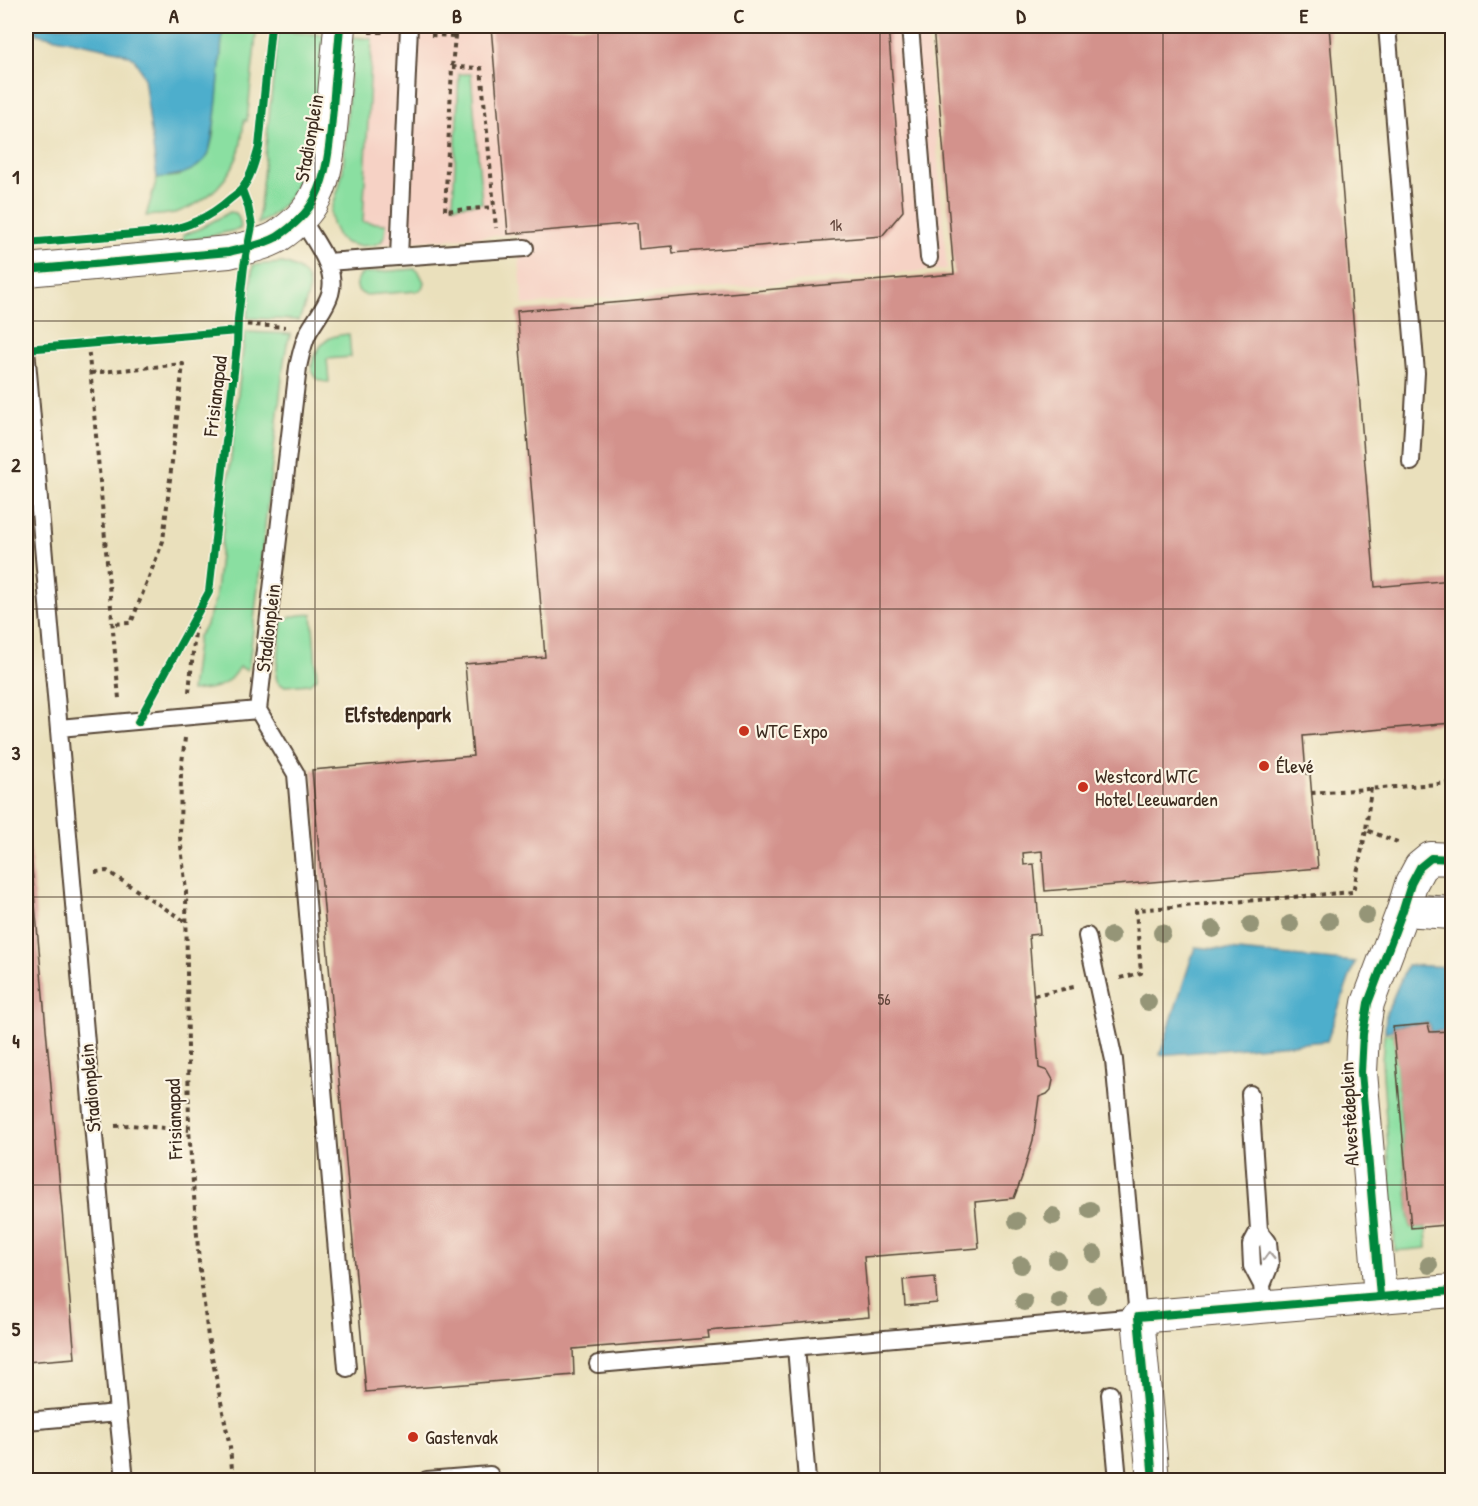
<svg xmlns="http://www.w3.org/2000/svg" width="1478" height="1506" font-family="'Patrick Hand',sans-serif">
<rect width="100%" height="100%" fill="#fcf5e5"/>
<filter id="ink" filterUnits="userSpaceOnUse"><feTurbulence type="fractalNoise" baseFrequency=".0167" numOctaves="2"/><feDisplacementMap in="SourceGraphic" scale="12" xChannelSelector="R" yChannelSelector="G"/><feConvolveMatrix kernelMatrix="1 2 1 2 8 2 1 2 1" color-interpolation-filters="sRGB"/></filter>
<filter id="wash" filterUnits="userSpaceOnUse"><feTurbulence type="fractalNoise" baseFrequency=".008" numOctaves="4" result="noise"/><feDisplacementMap in="SourceGraphic" scale="24" xChannelSelector="R" yChannelSelector="G"/><feGaussianBlur stdDeviation="1.35" result="paint"/><feColorMatrix in="noise" values="0 0 0 0 0 0 0 0 0 0 0 0 0 0 0 0 0 1.4 0 .05"/><feComposite in="paint" operator="in"/></filter>
<g filter="url(#wash)">
<rect width="100%" height="100%" fill="#eae0bc"/>
<path fill="#f6d2c5" d="M367 26H927L947 269 523 305 517 234 358 246Z"/>
<path fill="#8adfa1" stroke="#628460" stroke-width="1.5" d="M223 26H257L247 121 244 120C243 129 242 139 240 148 232 178 208 202 178 212 168 215 156 215 146 216L157 178 179 176 208 156 213 136Z
M278 31 326 35C322 77 319 118 306 159 302 171 299 182 292 193 284 206 272 217 258 224Z
M353 37 372 39 363 222 386 224 385 236 381 242 374 245 358 246 346 243 339 238 332 224 331 211 339 187 343 170Z
M459 74H471L482 203 453 206Z
M230 212 236 213C239 217 242 225 240 229L201 238 184 241 183 235 197 230Z
M283 263C319 273 310 293 299 320L247 318 253 265Z
M415 269 419 272 424 282 422 289 417 291 365 295C355 291 355 284 360 275L366 273Z
M245 332 291 334 287 344 284 361 249 664 247 670 239 667C227 688 214 689 191 691L198 636 205 627 215 600Z
M349 334 351 357 327 359 329 382C299 382 314 347 330 338 336 335 342 335 349 334Z
M312 614 317 678 309 684 285 686 280 684 277 681 276 676 282 623C289 614 302 615 312 614Z
M1394 1033 1410 1226 1411 1228 1426 1227 1427 1248 1395 1251 1382 1061 1384 1035Z"/>
<path fill="#4daecc" stroke="#446c75" stroke-width="1.5" d="M34 26H134L159 30 187 29 204 26H223C221 47 216 145 206 158 193 174 176 176 157 178L144 77 134 58 118 51 37 34Z
M1195 947 1355 962 1327 1041 1160 1055Z
M1407 965 1452 967V1030L1430 1032V1025L1428 1023 1394 1026 1393 1027V1030L1385 1032 1386 1014Z"/>
<g id="blocks">
<path fill="#d3928c" d="M491 26H888L903 211 882 236 673 253 672 246 639 249 637 223 508 234Z
M933 26H1329L1375 587 1452 580V723L1303 736 1306 774H1310L1318 868 1045 891 1042 851 1023 853 1024 865 1034 864 1040 934 1029 935 1039 1068 1048 1071 1053 1080 1051 1090 1047 1094 1039 1097 1033 1140 1022 1177 1014 1198 975 1202 979 1248 864 1257 869 1317 708 1331 709 1338 573 1349 574 1375 366 1392 312 770 473 756 465 664 545 657 517 311 954 274Z
M26 813H27L75 1358 26 1362Z
M1428 1024 1430 1032 1452 1031V1221L1446 1222V1225L1411 1228 1393 1027Z
M935 1277 937 1303 905 1306 903 1280Z"/>
</g>
</g>
<g filter="url(#ink)">
<use href="#blocks" fill-opacity="0" stroke="#554536" stroke-width="1.5"/>
<g fill="none" stroke-linecap="round" stroke-linejoin="round">
<defs>
<path id="lane" d="M910 26 929 258
M1387 26 1416 373 1411 462
M399 257 409 26
M327 262 525 248
M26 349 118 1413 125 1480
M258 710 296 774 347 1368
M59 728 258 710 298 367C301 354 303 342 309 331 323 307 340 293 327 263 321 248 309 232 301 218
M1250 1094 1259 1230 1251 1245 1252 1266 1262 1285 1264 1306
M1259 1230 1268 1242 1270 1265 1262 1285
M796 1347 807 1480
M598 1364 1138 1317 1114 1060 1087 936
M1110 1394 1118 1480
M26 1421 118 1413
M427 1480 490 1475V1480"/>
<path id="street" d="M26 270 229 252C245 248 263 245 277 237 292 227 307 214 315 198 329 171 330 137 333 108 335 80 338 53 340 26
M1403 910 1452 913
M1380 1296 1361 1072 1363 1034 1368 1003 1403 910 1411 884 1420 867 1431 858 1452 859
M1153 1480 1138 1317 1452 1291"/>
</defs>
<use href="#lane" stroke="#554536" stroke-width="20"/>
<use href="#street" stroke="#554536" stroke-width="34"/>
<path stroke="#554536" stroke-width="4" stroke-dasharray="4.5 4.5" stroke-linecap="butt" d="M277 26 309 28
M456 26 452 67 445 211 494 207
M369 32H386
M431 35 455 36
M452 67 481 68 496 228
M238 324 285 327
M88 344 119 699
M91 373 183 364 163 541 131 623 113 624
M189 692 197 612
M185 738 181 771 180 837 186 891 189 1130 199 1262 208 1337 230 1447 233 1480
M1371 788 1366 830 1400 843
M1311 793 1452 783
M95 872 107 871 186 922
M1120 978 1141 973 1136 910 1353 892 1366 830
M1034 995 1074 987
M115 1126 130 1125 189 1130"/>
<use href="#lane" stroke="#fff" stroke-width="16"/>
<use href="#street" stroke="#fff" stroke-width="32"/>
<defs>
<path id="cycleway" d="M26 243 159 232C186 228 209 218 230 199 234 196 238 193 241 190 251 178 255 161 259 147L271 26
M26 270 229 252C245 248 263 245 277 237 292 227 307 214 315 198 329 171 330 137 333 108 335 80 338 53 340 26
M26 349 237 331
M138 722 209 592 237 345 238 319 244 266 252 226 248 206 242 190
M1380 1296 1361 1072 1363 1034 1368 1003 1403 910 1411 884 1420 867 1431 858 1452 859
M1153 1480 1138 1317 1452 1291"/>
</defs>
<use href="#cycleway" stroke="#fcf5e5" stroke-width="11"/>
<use href="#cycleway" stroke="#00873e" stroke-width="8"/>
</g>
<g fill="#959577">
<circle cx="1366" cy="915" r="9"/>
<circle cx="1329" cy="921" r="9"/>
<circle cx="1290" cy="924" r="9"/>
<circle cx="1251" cy="925" r="9"/>
<circle cx="1213" cy="929" r="9"/>
<circle cx="1162" cy="933" r="9"/>
<circle cx="1111" cy="936" r="9"/>
<circle cx="1148" cy="1002" r="9"/>
<circle cx="1090" cy="1210" r="9"/>
<circle cx="1053" cy="1216" r="9"/>
<circle cx="1017" cy="1221" r="9"/>
<circle cx="1094" cy="1254" r="9"/>
<circle cx="1057" cy="1260" r="9"/>
<circle cx="1021" cy="1265" r="9"/>
<circle cx="1429" cy="1265" r="9"/>
<circle cx="1097" cy="1295" r="9"/>
<circle cx="1059" cy="1300" r="9"/>
<circle cx="1024" cy="1302" r="9"/>
</g>
<defs><path id="oneway-chevron" d="M-2-3.5L2.5 0L-2 3.5" fill="none" stroke-width="1.6" stroke-linecap="round" stroke-linejoin="round" transform="scale(1.5)"/></defs>
<use stroke="#a79f9a" href="#oneway-chevron" transform="translate(1269 1256) rotate(-92)"/>
</g>
<path fill="none" stroke="#3b2a1e" stroke-width="1.5" stroke-opacity="0.55" d="M315 26V1480M598 26V1480M880 26V1480M1163 26V1480M26 321H1452M26 609H1452M26 897H1452M26 1185H1452"/>
<g fill="#c8321e" stroke="#fcf5e5" stroke-width="2">
<circle cx="744" cy="731" r="6"/>
<circle cx="1264" cy="766" r="6"/>
<circle cx="1083" cy="787" r="6"/>
<circle cx="413" cy="1437" r="6"/>
</g>
<g text-anchor="middle" stroke-width="4.5" stroke-linejoin="round" paint-order="stroke">
<g font-size="16" fill="#61443a">
<text x="836" y="231">1k</text>
<text x="884" y="1005">56</text>
</g>
<g font-size="20" fill="#3b2a1e" stroke="#fcf5e5">
<text transform="translate(309 138) rotate(-80)" y="7">Stadionplein</text>
<text transform="translate(215 396) rotate(-83)" y="7">Frisianapad</text>
<text transform="translate(268 628) rotate(-83)" y="7">Stadionplein</text>
<text transform="translate(90 1088) rotate(-95)" y="7">Stadionplein</text>
<text transform="translate(1349 1114) rotate(-93)" y="7">Alvestêdeplein</text>
<text transform="translate(174 1119) rotate(-92)" y="7">Frisianapad</text>
</g>
<g font-size="20" fill="#3b2a1e" stroke="#fcf5e5" text-anchor="start">
<text x="756" y="738">WTC Expo</text>
<text x="1276" y="773">Élevé</text>
<text x="1095" y="783">Westcord WTC<tspan x="1095" dy="23">Hotel Leeuwarden</tspan></text>
<text x="425" y="1444">Gastenvak</text>
</g>
<g font-size="21" font-weight="bold" fill="#3b2a1e" stroke="#fcf5e5">
<text x="398" y="722">Elfstedenpark</text>
</g>
</g>
<rect width="1478" height="1506" fill="none" stroke="#fcf5e5" stroke-width="66"/>
<rect x="33" y="33" width="1412" height="1440" fill="none" stroke="#3b2a1e" stroke-width="2"/>
<g font-size="20" text-anchor="middle" font-weight="bold" fill="#3b2a1e">
<text x="174" y="23">A</text>
<text x="457" y="23">B</text>
<text x="739" y="23">C</text>
<text x="1021" y="23">D</text>
<text x="1304" y="23">E</text>
<text x="16" y="184">1</text>
<text x="16" y="472">2</text>
<text x="16" y="760">3</text>
<text x="16" y="1048">4</text>
<text x="16" y="1336">5</text>
</g>
</svg>
